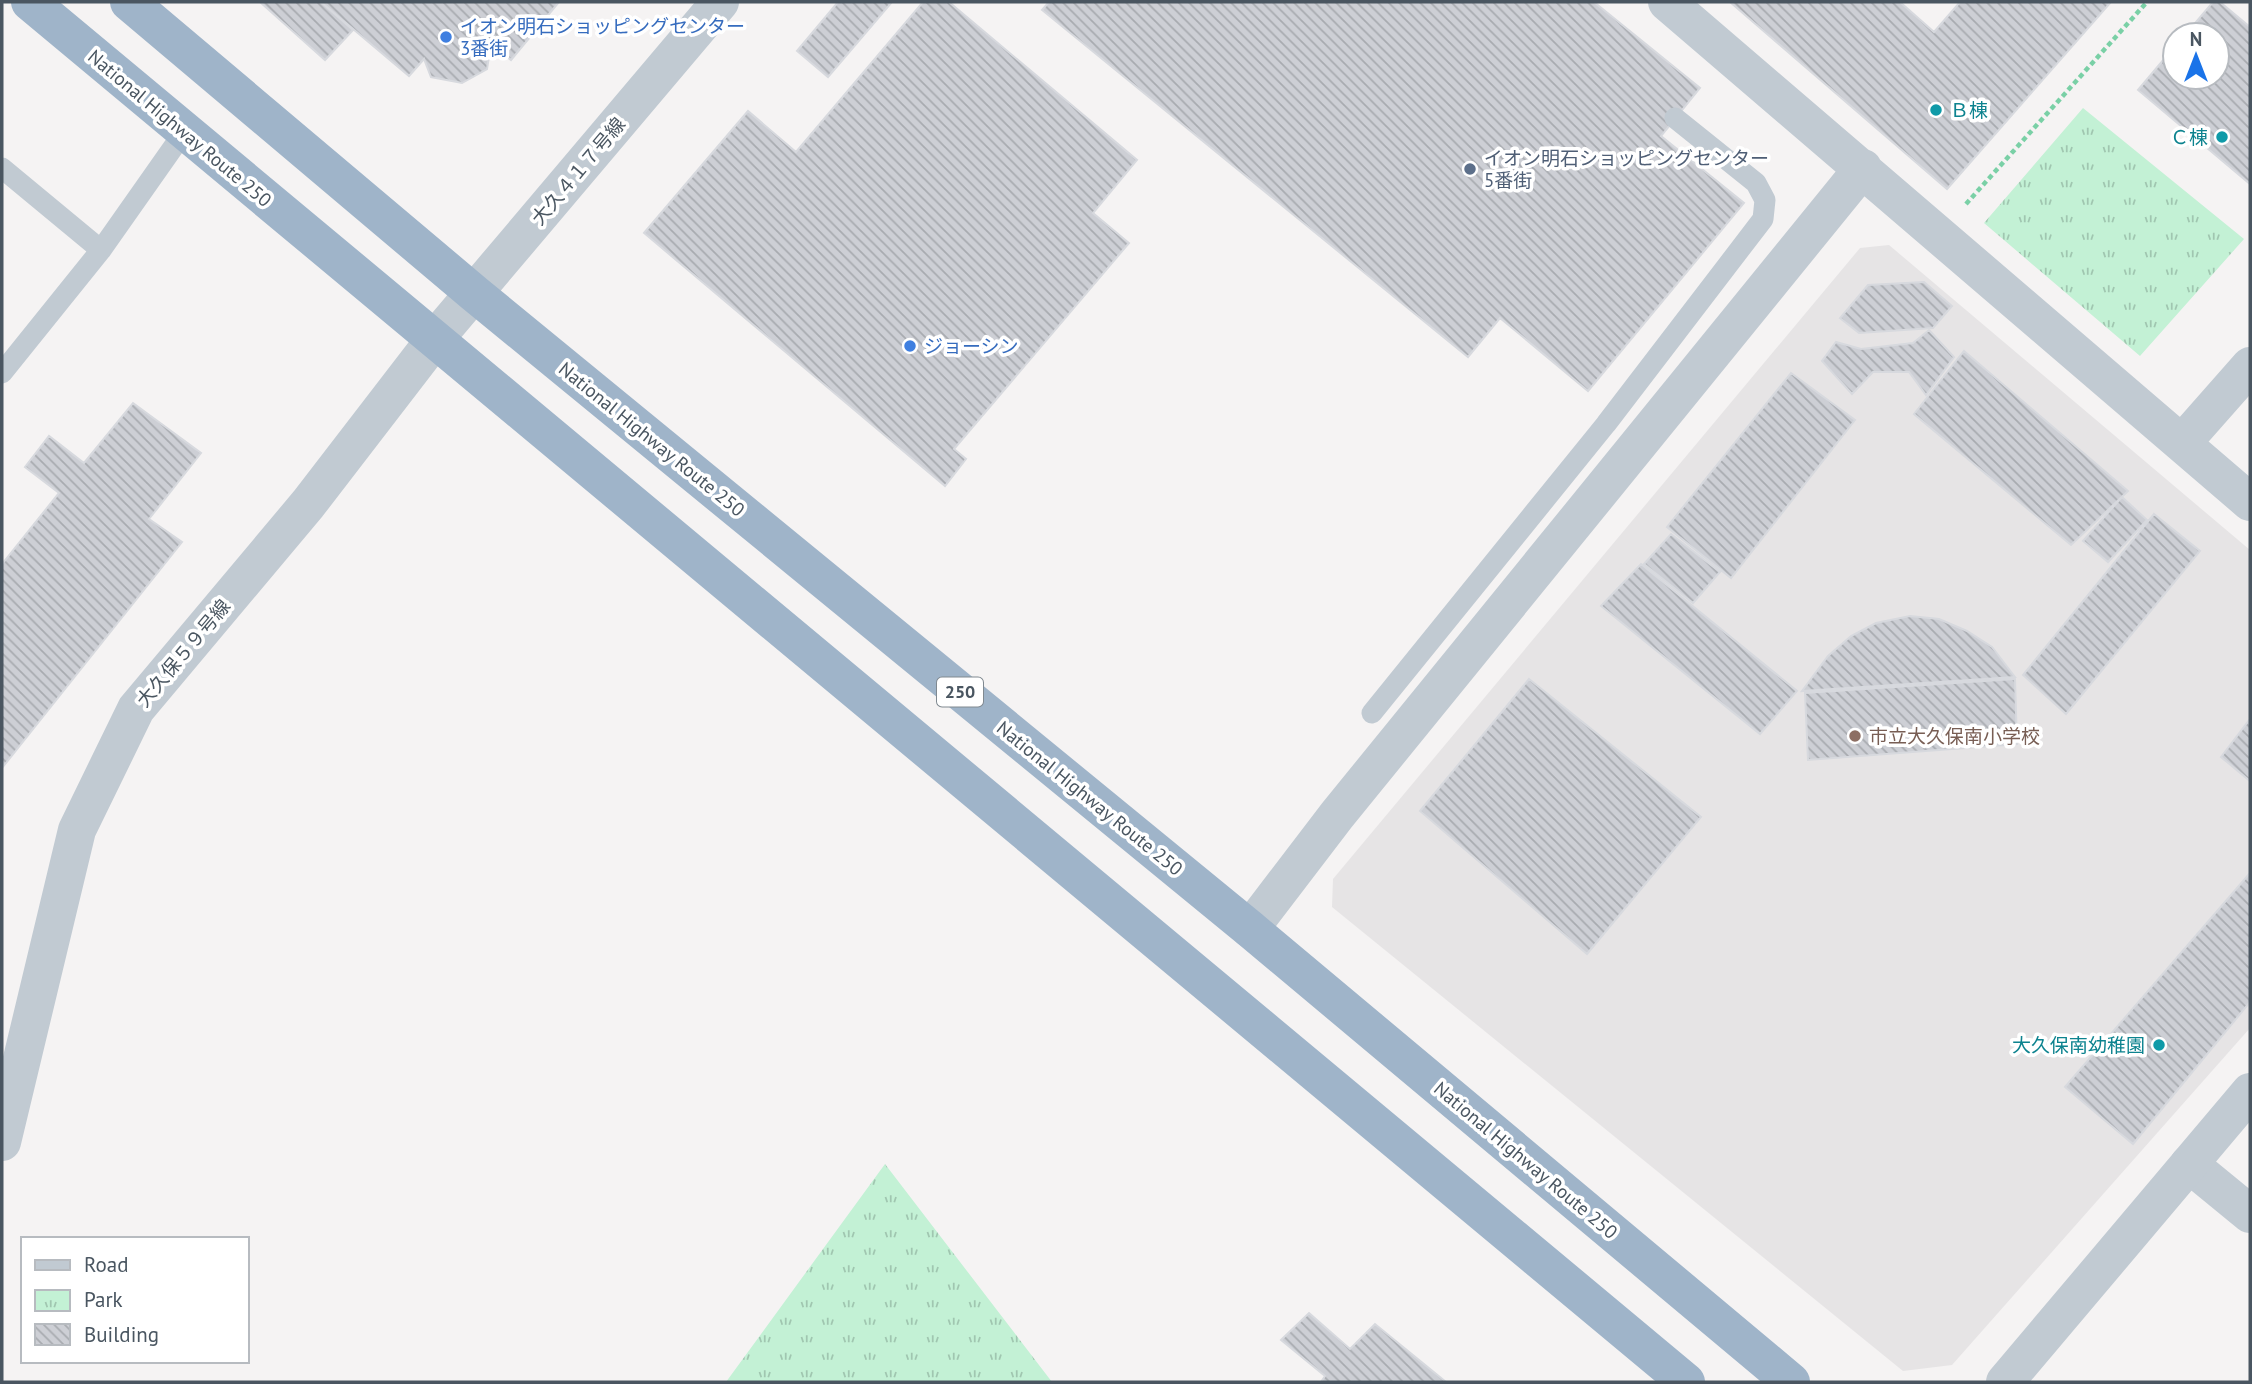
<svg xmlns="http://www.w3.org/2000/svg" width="2252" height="1384" font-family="'PT Sans','Noto Sans JP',sans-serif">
<defs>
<pattern id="park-tufts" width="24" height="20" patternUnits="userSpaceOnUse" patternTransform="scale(1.75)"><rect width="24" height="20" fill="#c3f1d5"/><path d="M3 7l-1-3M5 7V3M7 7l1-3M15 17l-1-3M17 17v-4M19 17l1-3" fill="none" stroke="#a0c6b0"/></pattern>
<pattern id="building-back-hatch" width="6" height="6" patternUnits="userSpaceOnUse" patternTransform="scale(1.75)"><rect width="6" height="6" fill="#cdcfd5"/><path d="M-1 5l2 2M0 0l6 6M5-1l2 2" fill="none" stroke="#a8abb0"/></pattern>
</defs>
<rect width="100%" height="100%" fill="#f5f3f3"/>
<path fill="#e6e4e5" d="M1889 245 2250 550V1028L1952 1365 1903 1371 1332 907 1333 879 1860 248Z"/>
<path fill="url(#park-tufts)" d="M2083 108 2244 239 2140 356 1984 223Z
M885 1164 1052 1382H726Z"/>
<path fill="url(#building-back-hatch)" stroke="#d7d9de" stroke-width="2" d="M260 2H321L353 30 325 60Z
M321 2H559L511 60 491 44 487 69 462 83 431 77 424 59 409 76Z
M838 2H892L828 77 797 51Z
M923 2H949L1137 160 1093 213 1129 243 954 449 966 459 945 486 644 233 748 111 796 152Z
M1049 2H1594L1700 88 1661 136 1744 203 1588 391 1500 318 1468 357 1042 10Z
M1730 2H1900L1934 32 1960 2H2111L1947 189Z
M2213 2H2220L2250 27V184L2138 90 2175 46V77H2217V35H2185Z
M1924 282 1952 306 1933 328 1859 333 1840 318 1868 285Z
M1929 330 1954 357 1926 395 1909 372H1873L1852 394 1822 361 1836 342 1861 349 1913 343Z
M1964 351 2128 491 2071 545 1914 414Z
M1791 373 1855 420 1731 578 1667 527Z
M133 403 201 453 149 519 182 542 2 768V564L59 493 25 467 49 436 84 463Z
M2122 497 2147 520 2108 562 2083 541Z
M2154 514 2200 551 2066 714 2023 675Z
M1671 534 1720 572 1693 603 1644 564Z
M1641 564 1797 691 1760 734 1601 606Z
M1910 616 1939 619 1967 631 1992 647 2015 677 1802 691 1828 656 1851 636 1876 623Z
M1529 679 1701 817 1587 954 1420 811Z
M2015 679 2017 744 1808 760 1805 693Z
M2250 719V781L2221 757Z
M2250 873V1002L2133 1144 2065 1087Z
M1309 1313 1350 1349 1375 1324 1446 1382H1321L1325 1376 1281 1340Z"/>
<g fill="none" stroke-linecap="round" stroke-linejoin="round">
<path stroke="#7ad0a6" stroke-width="4.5" stroke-dasharray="5 3.5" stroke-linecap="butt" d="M1966 204 2147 2"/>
<path stroke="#c1cad2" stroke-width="21" d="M2 168 101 250
M2 373 101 250 184 132
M1372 713 1606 424 1763 219 1765 200 1756 183 1675 118"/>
<path stroke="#c1cad2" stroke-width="38" d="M1667 2 2250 502
M2183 442 2250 366
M1250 929 1337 815 1863 168
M2 1142 77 830 136 709 308 504 435 339
M2189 1164 2250 1214"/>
<path stroke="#c1cad2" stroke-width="38" d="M435 339 720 2
M2005 1382 2250 1092"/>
<path stroke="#9fb4c9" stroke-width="38" d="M30 2 1686 1382
M129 2 475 294 1250 929 1791 1382"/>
</g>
<g fill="#3f7fe0" stroke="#fff" stroke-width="2.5">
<circle cx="446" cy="37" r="7"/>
<circle cx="910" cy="346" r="7"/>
</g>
<g fill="#0f9aa8" stroke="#fff" stroke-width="2.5">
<circle cx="1936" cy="110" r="7"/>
<circle cx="2222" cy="137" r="7"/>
<circle cx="2159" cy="1045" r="7"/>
</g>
<circle fill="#5c6f8a" stroke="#fff" stroke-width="2.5" cx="1470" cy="169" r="7"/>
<circle fill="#8d6e63" stroke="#fff" stroke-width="2.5" cx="1855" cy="736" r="7"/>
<g text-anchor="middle" stroke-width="7" stroke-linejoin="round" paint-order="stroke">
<rect fill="#fff" stroke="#808990" stroke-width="2" x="937" y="677.5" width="46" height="29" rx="5"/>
<g font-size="18" font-weight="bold" fill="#4a5661">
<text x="960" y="698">250</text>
</g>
<g font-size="19" fill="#366cbe" stroke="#fff" text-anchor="start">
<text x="460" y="33">イオン明石ショッピングセンター<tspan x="460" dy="22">3番街</tspan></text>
<text x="924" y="353">ジョーシン</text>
</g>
<g font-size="19" fill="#0d838f" stroke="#fff" text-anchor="end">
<text x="1950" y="117" text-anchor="start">Ｂ棟</text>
<text x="2208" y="144">Ｃ棟</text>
<text x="2145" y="1052">大久保南幼稚園</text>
</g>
<g font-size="19" fill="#4a5661" stroke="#fff">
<text transform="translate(180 128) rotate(40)" y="7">National Highway Route 250</text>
<text transform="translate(578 171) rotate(-50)" y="7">大久４１７号線</text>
<text transform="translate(652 439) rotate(39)" y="7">National Highway Route 250</text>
<text transform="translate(183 653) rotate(-50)" y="7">大久保５９号線</text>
<text transform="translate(1090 798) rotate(39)" y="7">National Highway Route 250</text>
<text transform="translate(1526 1160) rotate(40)" y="7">National Highway Route 250</text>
</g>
<g font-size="19" fill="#4e5e75" stroke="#fff" text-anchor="start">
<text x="1484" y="165">イオン明石ショッピングセンター<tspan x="1484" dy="22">5番街</tspan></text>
</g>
<g font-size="19" fill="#785e54" stroke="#fff" text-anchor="start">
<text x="1869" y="743">市立大久保南小学校</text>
</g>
</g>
<rect width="2252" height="1384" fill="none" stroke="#4a5661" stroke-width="7"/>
<rect x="21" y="1237" width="228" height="126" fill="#ffffff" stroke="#b7bbc0" stroke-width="2"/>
<rect x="35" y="1260" width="35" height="10" fill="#c1cad2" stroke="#b7bbc0" stroke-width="2"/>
<text x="84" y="1272" font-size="21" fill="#4a5661">Road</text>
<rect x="35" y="1290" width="35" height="21" fill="url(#park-tufts)" stroke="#b7bbc0" stroke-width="2"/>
<text x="84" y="1307" font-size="21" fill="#4a5661">Park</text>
<rect x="35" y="1324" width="35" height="21" fill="url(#building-back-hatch)" stroke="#b7bbc0" stroke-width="2"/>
<text x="84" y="1342" font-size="21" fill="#4a5661">Building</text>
<g transform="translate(2196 56)"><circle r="33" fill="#ffffff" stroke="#b7bbc0" stroke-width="2"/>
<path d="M0-5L12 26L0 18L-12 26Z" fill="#1a73e8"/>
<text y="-10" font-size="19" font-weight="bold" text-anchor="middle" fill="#4a5661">N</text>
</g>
</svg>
